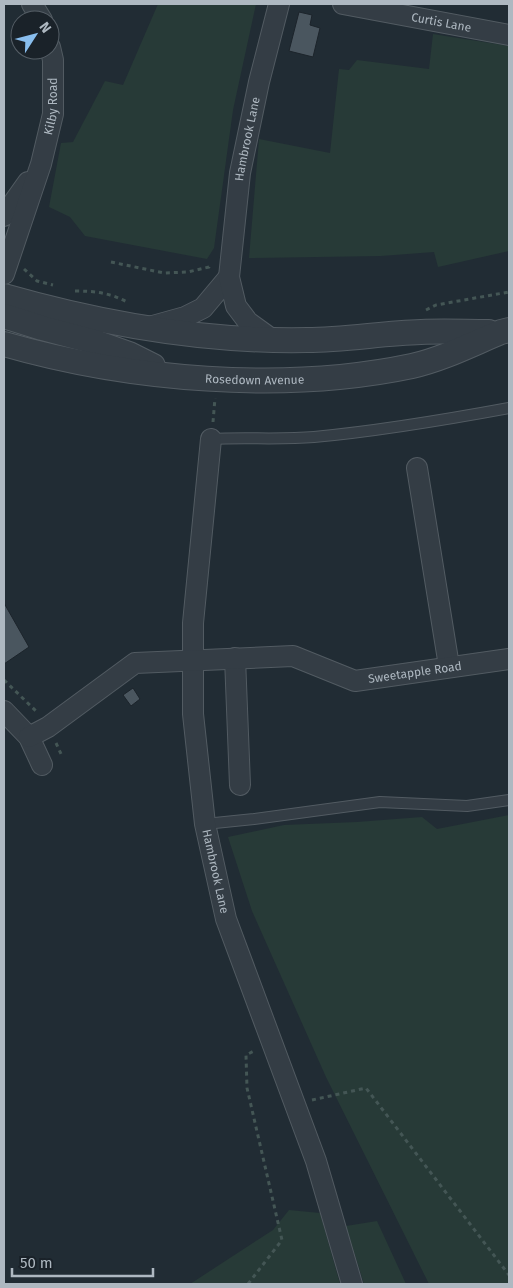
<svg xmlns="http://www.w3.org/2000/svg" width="513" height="1288" font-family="'Fira Sans',sans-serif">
<rect width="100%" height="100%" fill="#212c34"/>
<path fill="#273a37" d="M158 4H256L233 110 214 248 207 259 85 236 70 217 49 207 61 143 73 142 105 81 123 85Z
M433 34 509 46V251L438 267 434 252 381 256 249 258 259 139 330 153 339 69 349 70 357 60 429 69Z
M509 815V1284H429L326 1077 252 911 228 837 284 825 357 822 422 817 437 829Z
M289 1210 320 1213 340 1284H190L273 1230Z
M377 1221 406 1284H364L346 1226Z"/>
<path fill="#4a565f" stroke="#1c242b" d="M299 12 312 15 310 25 320 28 313 57 289 51Z
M4 603 29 647 4 664Z
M133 688 140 699 131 706 123 695Z"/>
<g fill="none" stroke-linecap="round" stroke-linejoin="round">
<defs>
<path id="service" d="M211 439C245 437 280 440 314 437 379 431 444 420 509 408
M205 824 254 819 380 802 467 806 509 800"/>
<g id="minor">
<path d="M32 4 42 20"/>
<path id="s1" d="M343 4 509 35"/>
<path d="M4 216 28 182"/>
<path id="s2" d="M4 274 41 164 53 114V60L50 47"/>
<path d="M149 327 185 317 203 308 229 277"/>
<path id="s3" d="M273 340 248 322 236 306 229 277 240 173 259 82 279 4"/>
<path id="s4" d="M211 439 193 623V714L205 824 226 919 316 1161 352 1284"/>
<path d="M417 468 449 666"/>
<path d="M235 658 240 785"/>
<path d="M4 711 29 737 42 765"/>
<path id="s5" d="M29 737 48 727 135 663 293 656 355 681 509 659"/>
</g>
<g id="tertiary">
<path d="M4 296C102 324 204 342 307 340 345 340 383 333 421 332 443 331 466 332 489 332"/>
<path d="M4 316 42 328 95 342 129 354 153 366"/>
<path id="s6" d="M4 344C129 380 284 393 412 366 443 359 472 344 501 332L509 330"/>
</g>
</defs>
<use href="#service" stroke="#525b62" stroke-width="12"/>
<use href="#minor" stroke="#525b62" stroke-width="22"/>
<use href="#tertiary" stroke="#525b62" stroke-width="26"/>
<path stroke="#445655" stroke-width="3" stroke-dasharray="4 4" stroke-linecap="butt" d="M111 262 164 273 188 272 209 267 210 264
M24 269 37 281 53 285
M75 291C95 291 110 293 127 302
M426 310 436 305 509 292
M213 422 215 398
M4 680 37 712
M56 743 62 756
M312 1100 366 1088 509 1275
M248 1284 282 1240 247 1088 246 1055 256 1050"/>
<use href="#service" stroke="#343d45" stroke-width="10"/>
<use href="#minor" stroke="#343d45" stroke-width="20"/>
<use href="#tertiary" stroke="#343d45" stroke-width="24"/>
</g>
<g text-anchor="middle" stroke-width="4.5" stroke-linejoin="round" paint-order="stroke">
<g font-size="12" fill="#aeb8c1" stroke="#1a2229">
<text dy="4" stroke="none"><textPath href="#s1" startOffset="100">Curtis Lane</textPath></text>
<text dy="4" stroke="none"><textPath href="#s2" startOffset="175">Kilby Road</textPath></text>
<text dy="4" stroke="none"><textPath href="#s3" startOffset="220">Hambrook Lane</textPath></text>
<text dy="4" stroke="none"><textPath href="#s6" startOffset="254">Rosedown Avenue</textPath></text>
<text dy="4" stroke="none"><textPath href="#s5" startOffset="415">Sweetapple Road</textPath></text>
<text dy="4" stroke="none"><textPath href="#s4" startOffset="435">Hambrook Lane</textPath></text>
</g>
</g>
<rect width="513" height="1288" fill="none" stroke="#aeb8c1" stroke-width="10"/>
<g transform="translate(35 35) rotate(54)"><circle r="24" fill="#1a2229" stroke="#555e66"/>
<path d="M0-4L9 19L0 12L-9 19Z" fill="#88bded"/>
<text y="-8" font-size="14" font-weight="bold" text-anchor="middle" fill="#aeb8c1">N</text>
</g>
<path d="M12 1268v8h141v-8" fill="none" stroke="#aeb8c1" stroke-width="2.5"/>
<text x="20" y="1268" font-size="15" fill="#aeb8c1" stroke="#1a2229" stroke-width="4" paint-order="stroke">50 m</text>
</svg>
